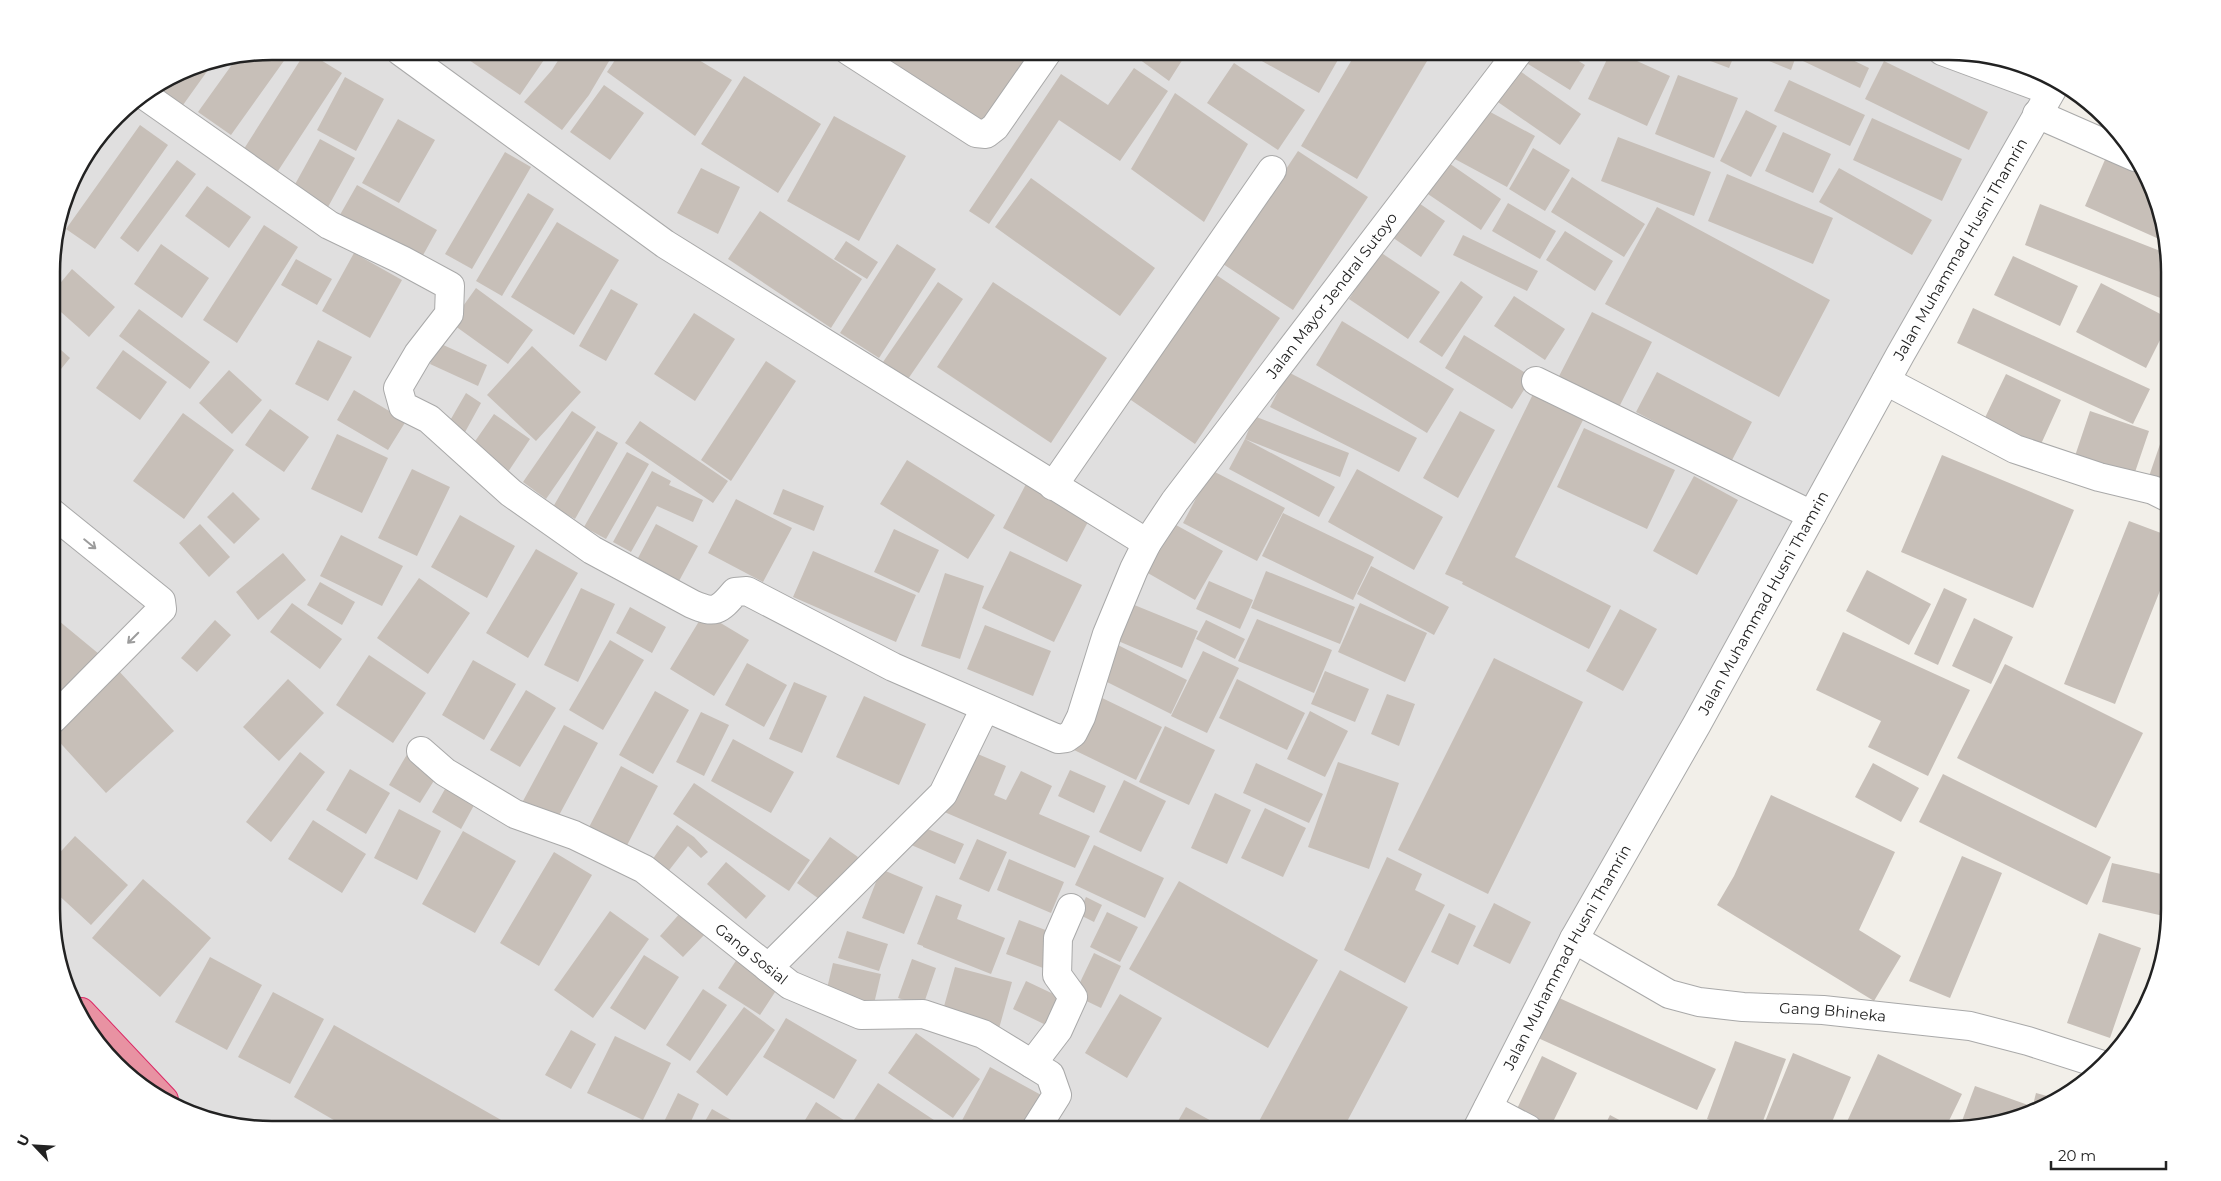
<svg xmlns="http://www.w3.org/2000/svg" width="2221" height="1181" font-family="Montserrat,sans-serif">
<rect width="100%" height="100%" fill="#f2efe9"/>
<path fill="#e0dfdf" d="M272 51H1939L2049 91 1472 1129 272 1130 174 1107 89 1032 53 938 52 257 74 174 126 106 188 68Z"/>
<path fill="#c7bfb8" d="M272 51H291L231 135 198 112 236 59Z
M306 51 342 73 276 174 242 152Z
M456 51H550L520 95Z
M564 51H615L589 95 562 130 524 102 552 70Z
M621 51H684L732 80 695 136 607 72Z
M866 51H1035L983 123Z
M1128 51H1188L1169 81Z
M1244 51H1343L1319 93Z
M1357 51H1433L1357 179 1301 146Z
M1525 51H1563L1585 65 1570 90 1520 59Z
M1611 51H1615L1670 76 1647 126 1588 99Z
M1684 51H1736L1729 68Z
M1745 51H1798L1791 70Z
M1807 51H1834L1869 68 1860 88 1803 61Z
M1884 61 1988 112 1969 150 1865 99Z
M213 63 178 112 150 92 188 68Z
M1234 63 1305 110 1278 150 1207 103Z
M1134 68 1168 91 1120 161 1059 120 989 224 969 211 1061 74 1108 105Z
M1517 69 1581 114 1560 145 1495 100Z
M1678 75 1738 98 1714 158 1655 134Z
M744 76 821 124 778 193 701 144Z
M345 77 384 99 356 151 317 130Z
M1789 80 1865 115 1850 146 1774 111Z
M604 85 644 113 610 160 570 132Z
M1175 93 1248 144 1204 222 1131 169Z
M1481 107 1535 136 1507 187 1453 158Z
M1746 110 1777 126 1751 177 1720 161Z
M834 116 906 156 859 241 787 201Z
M1872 118 1962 159 1942 201 1853 160Z
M2105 118 2120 136 2101 126Z
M398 119 435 140 399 203 362 183Z
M140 125 168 145 95 249 66 229Z
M1783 132 1831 154 1813 193 1765 171Z
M1618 137 1711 172 1694 216 1601 181Z
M320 139 355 158 328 207 293 188Z
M1533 148 1570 170 1545 211 1509 189Z
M1298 151 1368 197 1293 310 1223 264Z
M505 152 531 167 472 269 445 254Z
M2107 155 2140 170 2168 243 2085 206Z
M1443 159 1501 199 1481 230 1422 190Z
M177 160 196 174 138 252 120 238Z
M79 168 83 171 71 188 74 174Z
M701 168 740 187 718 234 677 213Z
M1839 168 1932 220 1912 255 1819 202Z
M1727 174 1833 218 1813 264 1708 221Z
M1572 177 1645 224 1624 257 1551 212Z
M1031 178 1155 268 1120 316 995 227Z
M357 185 437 230 417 266 337 220Z
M207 186 251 217 229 248 185 216Z
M528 193 554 209 502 296 476 281Z
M1413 199 1445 221 1421 257 1389 235Z
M1508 203 1556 231 1540 259 1492 231Z
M2040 204 2168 254V301L2025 245Z
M1657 207 1830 300 1779 397 1605 304Z
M760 211 862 279 831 328 728 259Z
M557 222 619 260 574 335 511 297Z
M264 225 298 247 237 343 203 320Z
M1565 231 1613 261 1595 291 1546 260Z
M1463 235 1538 271 1527 291 1453 255Z
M846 241 878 262 867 279 834 259Z
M161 244 209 278 182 318 134 284Z
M897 244 936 269 879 358 840 333Z
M1380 252 1440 292 1408 339 1349 299Z
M354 253 402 280 370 338 322 311Z
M2013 256 2078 286 2060 326 1994 295Z
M296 259 332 279 317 305 281 285Z
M72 269 115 307 89 337 52 304V293Z
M1212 272 1280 318 1195 444 1128 398Z
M1461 281 1483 297 1442 357 1419 342Z
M938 282 963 299 908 379 883 362Z
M993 282 1107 358 1051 443 937 367Z
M2101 283 2168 318V324L2146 368 2076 332Z
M476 288 533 330 508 364 451 323Z
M611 289 638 304 606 361 579 346Z
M1514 296 1565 329 1545 360 1494 326Z
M1973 308 2150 389 2133 424 1957 343Z
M139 309 210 362 190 389 119 336Z
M1592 312 1652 342 1615 415 1555 384Z
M694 313 735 339 695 401 654 374Z
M1342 321 1454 389 1427 433 1316 365Z
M1464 335 1532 377 1512 409 1445 368Z
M318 340 352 357 328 401 295 384Z
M52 342 70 358 52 380Z
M439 343 487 365 478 386 430 364Z
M532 346 581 392 536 441 487 395Z
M123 350 167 382 140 420 96 388Z
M766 361 796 381 731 481 701 460Z
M2168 361V390L2161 388Z
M229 370 262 400 232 434 199 403Z
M1288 372 1417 438 1399 472 1270 407Z
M1657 372 1752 422 1731 462 1636 412Z
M2006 374 2061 400 2037 453 1981 426Z
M354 390 406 421 388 450 337 420Z
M466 393 481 403 464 434 448 424Z
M1533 394 1584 418 1515 557 1611 606 1589 649 1462 584 1463 582 1445 574Z
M270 409 309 437 284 472 245 445Z
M572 411 596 427 546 499 523 482Z
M1460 411 1495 430 1458 498 1423 478Z
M2090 411 2149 431 2132 481 2073 462Z
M183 413 234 450 184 519 133 481Z
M494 414 530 439 508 472 471 447Z
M1254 416 1349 453 1340 477 1245 439Z
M640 421 728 481 713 503 625 443Z
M2168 421 2169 492 2146 485Z
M1584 428 1675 470 1647 529 1557 487Z
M597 431 618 443 575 519 553 507Z
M337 434 388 458 362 513 311 489Z
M1245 439 1335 487 1319 517 1229 469Z
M627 452 649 464 606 539 584 527Z
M1942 455 2074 510 2033 608 1901 552Z
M907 460 995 515 968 559 880 504Z
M412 469 450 487 417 556 378 538Z
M1357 469 1443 517 1414 570 1328 522Z
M1211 470 1285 508 1257 561 1183 523Z
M652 471 671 481 669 485 703 500 693 522 657 506 631 552 613 542Z
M1694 476 1738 500 1697 575 1653 551Z
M1026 484 1090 518 1067 562 1003 528Z
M783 489 824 506 814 531 773 514Z
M233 492 260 519 234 544 207 517Z
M736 499 792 528 763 582 708 553Z
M1283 513 1374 557 1353 600 1262 556Z
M460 515 515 546 487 598 431 567Z
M1167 520 1223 551 1195 600 1139 568Z
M2129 521 2169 536V568L2115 704 2064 684Z
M200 524 230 557 209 577 179 543Z
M656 524 698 546 679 581 638 558Z
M894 529 939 550 919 593 874 572Z
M341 535 403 566 382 606 320 576Z
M536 549 578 573 528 658 486 633Z
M813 551 916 595 896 642 793 597Z
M1010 551 1082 585 1054 642 982 608Z
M283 553 306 580 258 620 236 592Z
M1371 566 1449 607 1434 635 1357 594Z
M1867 570 1931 604 1909 645 1846 611Z
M1266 571 1355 607 1340 644 1251 608Z
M945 573 984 586 960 659 921 646Z
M419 578 470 613 428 674 377 638Z
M1209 581 1253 600 1240 629 1196 609Z
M320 582 355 602 342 625 307 605Z
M581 588 615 604 578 682 544 665Z
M1944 588 1967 599 1938 665 1914 654Z
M1127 602 1198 631 1182 668 1111 638Z
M292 603 342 639 320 669 270 632Z
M1360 603 1427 633 1405 682 1338 652Z
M630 607 666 627 652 653 616 633Z
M1620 609 1657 629 1623 691 1586 671Z
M704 613 749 640 714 696 670 669Z
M53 616 99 654 53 710Z
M1974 618 2013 637 1991 684 1952 666Z
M1257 619 1332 650 1314 693 1238 661Z
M215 620 231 635 197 672 181 658Z
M1206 620 1245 639 1235 659 1196 639Z
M985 625 1051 651 1033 696 967 669Z
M1843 632 1970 690 1928 776 1868 747 1881 721 1816 690Z
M610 640 644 660 603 730 569 710Z
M1112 642 1187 680 1171 714 1095 676Z
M1203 651 1239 668 1207 733 1171 716Z
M369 655 426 693 393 743 336 705Z
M1494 658 1583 702 1488 894 1398 850Z
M473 660 516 684 484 740 442 715Z
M747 663 787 685 764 727 725 705Z
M2005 664 2143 733 2096 828 1957 758Z
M118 670 174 731 106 793 53 735V730Z
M1325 671 1369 689 1355 722 1311 704Z
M288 679 324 713 279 761 243 727Z
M1237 679 1305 713 1287 750 1219 718Z
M794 682 827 696 802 753 769 739Z
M526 690 556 708 520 767 490 750Z
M655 691 689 710 653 774 619 755Z
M1387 694 1415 704 1399 746 1371 734Z
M864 696 926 724 899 785 836 757Z
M1098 696 1162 727 1136 780 1072 749Z
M1310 711 1348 731 1325 777 1287 759Z
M701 712 729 725 704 776 676 762Z
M564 725 598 743 557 819 523 801Z
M1165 726 1215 750 1189 805 1139 782Z
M733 739 794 772 771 813 711 781Z
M409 751 440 771 420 803 389 785Z
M300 752 325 772 271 842 246 822Z
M973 752 1006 766 994 795 1006 800 1021 771 1052 786 1039 814 1090 836 1075 868 942 811Z
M1338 762 1399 783 1369 869 1308 847Z
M1256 763 1323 794 1309 823 1243 793Z
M1873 763 1919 788 1901 822 1855 797Z
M621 766 658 786 624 851 587 831Z
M350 769 390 793 366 834 326 810Z
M1070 770 1106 786 1094 813 1058 796Z
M1943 774 2111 857 2087 905 1919 822Z
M1124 780 1166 801 1141 852 1099 832Z
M449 782 478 798 461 829 432 812Z
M694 783 810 860 789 891 673 814Z
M1215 793 1251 810 1227 864 1191 848Z
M1771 795 1895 852 1859 930 1901 956 1874 1001 1717 905 1734 876Z
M1265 808 1306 828 1283 877 1241 858Z
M399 809 441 831 417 880 374 858Z
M313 820 366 854 342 893 288 859Z
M677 825 694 837 708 852 701 858 688 846 663 878 647 867Z
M918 825 964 844 955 864 909 844Z
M463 831 516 861 475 933 422 904Z
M75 836 128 885 91 925 53 890V860Z
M830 837 858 857 826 904 797 883Z
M2169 838 2170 839V855L2164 853Z
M977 839 1007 852 989 892 959 879Z
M1094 845 1164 878 1145 918 1075 885Z
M554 852 592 875 539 966 500 943Z
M1962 856 2002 873 1950 998 1909 981Z
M1387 857 1422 874 1415 890 1445 905 1405 983 1344 950Z
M1009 859 1064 882 1051 913 997 890Z
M726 862 766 896 746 919 707 884Z
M2112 863 2170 876V909L2168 917 2102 902Z
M881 869 923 887 904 934 862 918Z
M143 879 211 938 160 997 92 938Z
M1179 881 1318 960 1268 1048 1129 969Z
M936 895 962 905 957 919 1005 938 991 974 923 947V946L917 944Z
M1086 897 1102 905 1094 922 1078 914Z
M1494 903 1531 922 1510 964 1473 946Z
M610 911 649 939 593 1018 554 990Z
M681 912 705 934 683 957 660 936Z
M1107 912 1138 927 1120 962 1090 947Z
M1449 913 1476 926 1458 965 1431 952Z
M1019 920 1056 934 1043 968 1006 954Z
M847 931 888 944 879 971 838 958Z
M2099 933 2141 948 2110 1038 2067 1023Z
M1094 953 1121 966 1101 1008 1074 995Z
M644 955 679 977 645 1030 610 1008Z
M739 956 781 983 760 1015 718 988Z
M210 957 262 985 227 1050 175 1022Z
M912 959 936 968 923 1006 898 998Z
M833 963 881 974 873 1008 825 997Z
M955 967 1012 982 998 1032 941 1017Z
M1340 970 1408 1007 1343 1129H1261L1256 1127Z
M1026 981 1064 999 1050 1027 1013 1009Z
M703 989 727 1005 690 1061 666 1045Z
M273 992 324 1019 290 1084 238 1057Z
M1120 994 1162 1018 1127 1078 1085 1053Z
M1557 997 1716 1069 1697 1110 1538 1038Z
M744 1007 775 1030 727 1096 696 1072Z
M786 1018 857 1060 834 1099 763 1057Z
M334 1025 519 1130H351L294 1097Z
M571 1030 596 1044 571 1089 545 1075Z
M916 1033 980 1079 953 1118 888 1073Z
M615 1036 671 1063 643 1120 587 1093Z
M1735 1041 1786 1059 1760 1129H1736L1707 1119Z
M1793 1053 1851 1077 1829 1129H1762Z
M1878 1054 1962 1094 1945 1129H1852L1845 1126Z
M1542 1056 1577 1073 1550 1128 1516 1111Z
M990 1067 1043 1096 1024 1130H957Z
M878 1083 943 1126 941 1130H862L852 1123Z
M1975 1086 2028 1105 2024 1116 1959 1129Z
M678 1093 699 1104 687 1130H660Z
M2036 1093 2058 1099 2031 1113Z
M816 1102 859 1130H799Z
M1186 1107 1226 1129 1173 1130Z
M712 1109 740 1125 737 1130H700Z
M1610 1115 1636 1129H1603Z"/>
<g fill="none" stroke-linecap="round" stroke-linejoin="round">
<defs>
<g id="minor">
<path d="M400 51 665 244 1147 543"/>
<path d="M849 51 976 133 986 134 995 127 1048 51"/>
<path d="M1942 51 2050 91"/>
<path id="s1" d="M144 95 329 225 402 260 450 286 449 314 418 354 398 388 403 406 429 419 511 493 592 550 692 604C715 614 719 611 735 592L747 591 893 667 1058 739 1066 738 1073 733 1081 717 1107 634 1134 569 1147 543 1175 501 1519 51"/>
<path d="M2037 114 2135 157"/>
<path d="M1536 381 1812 515"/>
<path d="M1886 381 2015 449 2099 477 2153 490 2169 498"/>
<path d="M1053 486 1272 170"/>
<path d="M52 513 161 601 162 609 53 719"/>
<path id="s2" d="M421 751 445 772 515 814 574 835 644 869 790 985 861 1015 923 1014 983 1034 1050 1075 1057 1095 1035 1130"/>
<path id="s3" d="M1574 939 1669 994 1699 1002 1743 1007 1823 1010 1970 1026 2028 1041 2103 1065"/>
<path d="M768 968 943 794 985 708"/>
<path d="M1032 1064 1058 1030 1073 997 1057 975 1058 938 1071 908"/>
<path d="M1488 1108 1528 1129"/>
<path id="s4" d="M1477 1129 1574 939 1697 724 1900 355 2057 81"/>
</g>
<path id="highway" d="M81 1012 164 1100"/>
</defs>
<use href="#minor" stroke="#a9a9a9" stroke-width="30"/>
<use href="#highway" stroke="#dc2a67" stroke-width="30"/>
<use href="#minor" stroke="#fff" stroke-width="28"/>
<use href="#highway" stroke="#e892a2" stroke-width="28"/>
</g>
<defs><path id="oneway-shaft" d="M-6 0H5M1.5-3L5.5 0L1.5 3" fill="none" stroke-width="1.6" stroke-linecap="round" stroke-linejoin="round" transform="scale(1.25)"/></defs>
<g stroke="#9c9c9c">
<use href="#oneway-shaft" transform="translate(90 544) rotate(39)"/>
<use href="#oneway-shaft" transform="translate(133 638) rotate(135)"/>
</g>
<g text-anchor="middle" stroke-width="4" stroke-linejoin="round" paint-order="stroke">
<g font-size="15" fill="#222" stroke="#fff">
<text dy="5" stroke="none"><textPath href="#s4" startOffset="1004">Jalan Muhammad Husni Thamrin</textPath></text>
<text dy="5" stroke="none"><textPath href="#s1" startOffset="1788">Jalan Mayor Jendral Sutoyo</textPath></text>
<text dy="5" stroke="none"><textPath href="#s4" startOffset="599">Jalan Muhammad Husni Thamrin</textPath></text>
<text dy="5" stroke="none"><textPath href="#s2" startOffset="391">Gang Sosial</textPath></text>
<text dy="5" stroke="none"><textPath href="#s4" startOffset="194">Jalan Muhammad Husni Thamrin</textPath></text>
<text dy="5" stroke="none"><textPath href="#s3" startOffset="275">Gang Bhineka</textPath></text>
</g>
</g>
<path d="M0 0H2221V1181H0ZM272 60H1949A212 212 0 0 1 2161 272V909A212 212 0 0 1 1949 1121H272A212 212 0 0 1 60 909V272A212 212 0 0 1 272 60Z" fill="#fff" fill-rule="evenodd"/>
<path fill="none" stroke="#222" stroke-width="2.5" d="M272 60H1949A212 212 0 0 1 2161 272V909A212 212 0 0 1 1949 1121H272A212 212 0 0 1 60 909V272A212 212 0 0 1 272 60Z"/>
<g transform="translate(35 1146) rotate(295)" stroke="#ffffff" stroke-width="4" paint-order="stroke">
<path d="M0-4L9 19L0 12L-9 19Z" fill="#222222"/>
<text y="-8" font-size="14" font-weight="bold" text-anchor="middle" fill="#222222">U</text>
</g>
<path d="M2051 1161v8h115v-8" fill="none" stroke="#222222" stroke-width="2.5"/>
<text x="2058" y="1161" font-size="15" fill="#222222" stroke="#ffffff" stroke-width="4" paint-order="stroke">20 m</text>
</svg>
